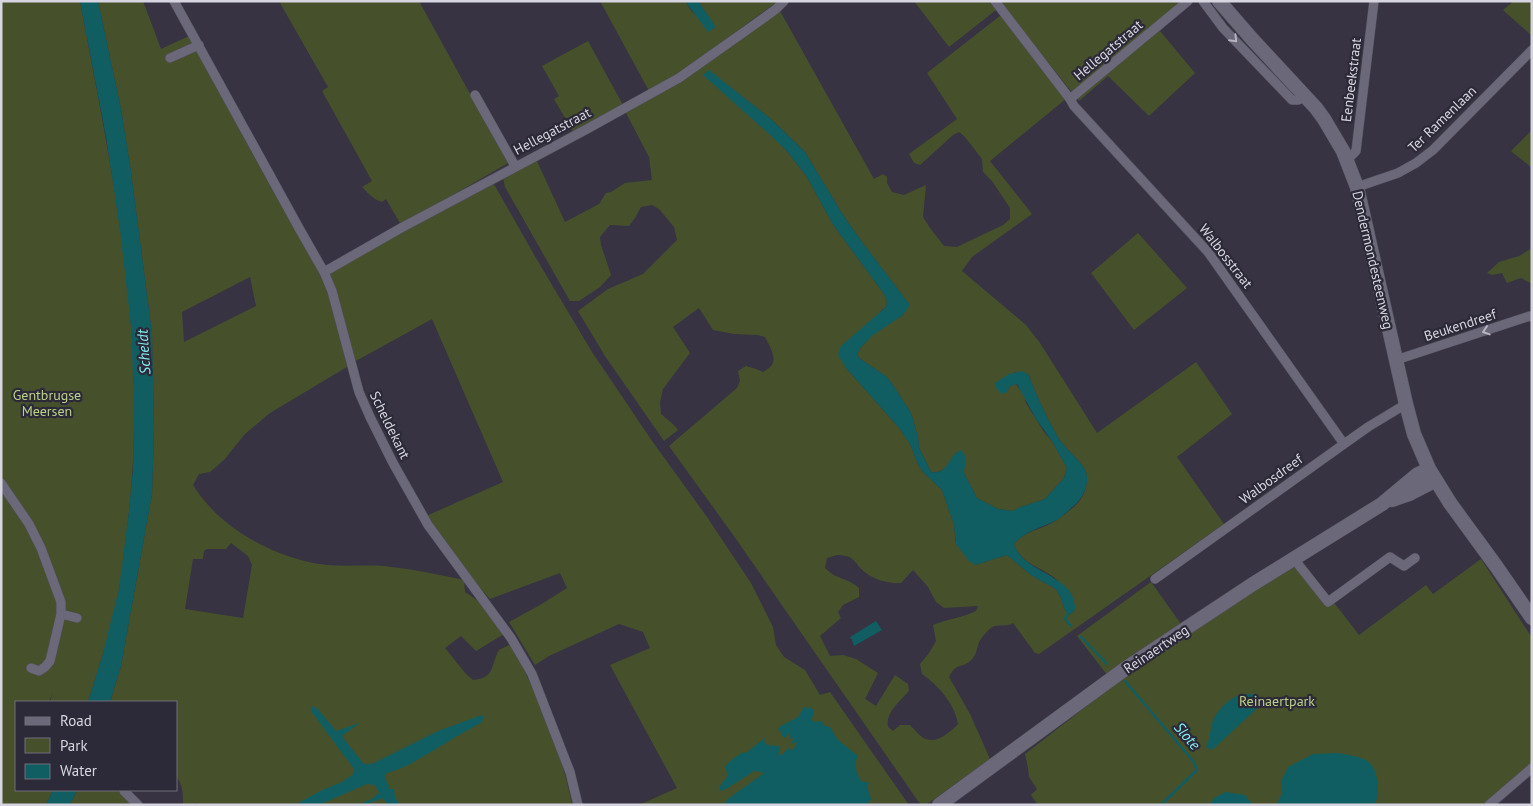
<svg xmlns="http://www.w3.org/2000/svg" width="1533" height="806" font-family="'PT Sans',sans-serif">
<rect width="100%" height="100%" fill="#373342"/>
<path fill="#46512c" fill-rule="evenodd" d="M1 1H80C100 109 123 217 131 326 137 399 135 472 125 545 123 559 122 575 119 589 111 628 100 665 88 702H50L53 692 49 702H16V790H53L46 805H1Z
M98 1H143L161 49 189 36 257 162 319 272 328 290 334 310 347 367 270 413 245 434 224 460 210 472 199 474 193 485C220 529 276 559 327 565 349 567 371 564 392 567 417 570 440 575 464 580L465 592 481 603 504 634 476 651 461 636 445 648 466 674 473 680C495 678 490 667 499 650L511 644C538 695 561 748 572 805H201L195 803 193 805H183C183 794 183 785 176 776V702H110L121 666 152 494 154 430 152 333 131 172 121 109ZM250 277 256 306 184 342 182 312ZM231 543 248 556 252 565 243 618 185 609 193 559H203L204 551 207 549H226Z
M283 1H419L508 163 401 225 386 199 382 202C373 199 369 194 362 187L372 181 322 91 328 87 280 3Z
M600 1H685L692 12 715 27 698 1H778L678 74 649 91Z
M914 1H989L996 10 949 47Z
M999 1H1192L1160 31 1195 73 1149 116 1108 76 1079 101Z
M1514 1H1532V36L1503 10Z
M780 11 874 179 883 174 887 177V183L892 192 904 195 926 185 923 217 930 228 944 246 957 247 1003 225 1010 219V208L992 181 983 172 982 159 965 137 959 132 953 135 920 165 914 163 909 154 957 119 927 73 1001 15 1067 98 990 161 1032 214 972 257 962 271 1026 325 1040 343 1097 433 1196 362 1232 414 1177 457 1224 524 1039 654 1035 653 1013 623C1005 628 997 623 991 628 987 631 983 636 980 640 977 646 977 653 973 658 965 669 956 661 949 677L970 714 990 759 926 805H922L918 801 736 539 669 446 737 388 740 381 738 371 746 366 756 369 763 372C781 363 772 351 765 337L757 335 734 334 713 330 699 308 673 327 690 353 663 389 660 402 661 414 674 425 678 430 664 441 605 356 578 311 608 289 643 274 677 240 674 227 659 209 652 205 641 207 635 218 629 226 610 225 600 237 601 245 611 275 600 287 579 301H570L505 187 503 177 536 159 565 222 599 204 606 193 611 192 625 183 652 180 649 157 625 111 684 80ZM709 71 771 119 805 152 843 215 862 242 909 304 903 315 873 334 861 347 857 354 859 358 887 377 895 388 911 413 918 437 919 448 931 472C946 474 949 461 957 452L964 473 977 498 998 509 1013 511 1018 508 1045 499 1064 478 1067 468 1052 441 1044 432 1026 403 1024 395 1016 384 1010 386 1007 392 1015 372 1028 374C1037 396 1047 419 1059 439 1066 450 1082 461 1086 472 1089 484 1084 498 1075 506 1069 511 1063 516 1057 520 1042 530 1025 530 1014 544 1020 564 1042 567 1056 579 1063 586 1070 602 1075 610L1069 615 1064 608 1061 598 1056 589 1031 575 1007 555 975 565 956 544 954 525 942 490 923 472 918 464 910 444 900 429 846 368 881 311 886 307 887 301 884 294 832 223 807 177 786 150ZM837 555C856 555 854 564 866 573 875 580 890 584 901 583L913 570 928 587 936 602 944 608 978 606 976 611C962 618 947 619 933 625L936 641 929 653 920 664 922 674C938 685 955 704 958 724 949 733 935 746 922 737 918 734 914 729 910 725H900L893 731 888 727C885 713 900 701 909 691L908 684 895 675 876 706 865 699 878 673 856 659 843 655 830 656 820 636 841 618 838 612 843 605 859 597V588C850 580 846 581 836 576 832 575 828 570 825 568L827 558Z
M588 41 623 105 573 132 554 99 559 96 542 66Z
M1532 130V168L1511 151Z
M493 184 495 186 536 258 592 352 650 438 707 517 751 583 773 627 776 645 784 657 805 670 820 695 830 692 909 805H639L677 788 610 665 650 648 643 632 619 624 549 656 535 665 509 622 540 605 567 588 560 573 490 599 479 587 426 516 503 482 432 319 354 362 329 276 334 269 489 185Z
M1138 233 1187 288 1134 330 1091 273Z
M1532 248V284L1521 278 1507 283 1502 273 1492 275 1487 273 1499 262 1519 256Z
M1481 559 1532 638V764L1484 805H1038L1031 795 1037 789 1029 777 1028 768 1025 754 1132 671 1257 589 1302 561 1359 635 1426 585 1433 594Z
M1151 582 1181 624 1108 676 1077 636Z
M77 790H118V791L132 805H70Z"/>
<path fill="#105e62" d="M80 1H98L121 109 131 172 152 333 154 430 152 494 121 666 110 702H88L102 657 119 589 129 511 133 469 134 406 131 326 120 229 106 137Z
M685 1H698L716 27 708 32Z
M709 70 771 119 805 152 843 215 862 242 910 305 903 315 873 335 861 347 857 354 859 358 887 377 895 388 911 413 918 437 919 448 931 472C949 475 947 456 961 450L966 457 964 473 977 498 998 509 1013 511 1018 508 1045 499 1064 478 1067 468 1052 441 1036 419 1017 384 1010 386 1007 392 1002 394 996 388 995 383 1009 374 1022 371 1028 374C1037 396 1047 419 1059 439 1066 450 1082 461 1086 472 1090 486 1082 500 1071 508 1066 513 1060 519 1053 522 1039 528 1024 532 1014 544 1023 574 1078 575 1075 610L1069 615 1064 608 1061 598 1056 589 1031 575 1007 555 975 565 969 561 956 544 954 525 942 490 923 472 918 464 910 444 900 429 846 368 838 355 841 346 886 307 887 301 884 294 832 223 807 177 786 150 769 134 703 75Z
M876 621 882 630 854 646 852 640 853 639H851L850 637Z
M1253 694 1258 696 1263 703 1212 750 1206 747C1210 739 1210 731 1212 723 1215 713 1227 700 1237 696 1242 694 1248 694 1253 694Z
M311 706 317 708 336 731 360 723 343 735V738L364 764H372L438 731 482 715 484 718 481 723C457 735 434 751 410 764 403 768 393 771 385 774V778L390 789H394L395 797 400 805H388L383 798 364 805V802L370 800 379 793 375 785 367 784 319 805H295L320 791 342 782 353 774 354 769 311 711Z
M804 707 814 709V715L811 719 814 722 821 721 825 726 830 727 838 740 858 756C853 765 857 773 861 781L870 783 867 786 871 799 867 805H723L729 798 764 773 754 771C748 775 726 790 721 791L719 788 728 775 725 767 730 761 743 752 746 753 766 737 764 741 767 745 779 746 780 749 778 755 783 754 786 750 790 748 793 750 797 743 795 742 793 744 791 742 794 739 792 738 789 739 790 735 789 733 785 738 782 736 781 731H778L779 727 798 717Z
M1339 753C1347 755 1359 756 1366 760 1379 768 1380 792 1375 805H1278L1277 803 1282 793 1281 781 1288 767 1313 754Z
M53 790H77L70 805H46Z
M1226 792 1245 795 1253 805H1210C1212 797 1220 795 1226 792Z"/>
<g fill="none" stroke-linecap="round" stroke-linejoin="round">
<path stroke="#105e62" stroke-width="2.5" d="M1069 610 1065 619 1071 626
M1081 637 1107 664
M1125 681 1193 761 1197 770 1161 805"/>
<defs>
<path id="minor" d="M174 1 300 230 324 272 332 291 359 392 370 417 393 463 428 525 511 638 532 674 570 772 578 805
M995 1 1070 99 1188 1
M1203 1 1223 28 1292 100H1298L1305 97
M170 58 199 45
M475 95 515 166
M1070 99 1074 106 1208 252 1344 444
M1347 160 1356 151 1374 1
M1357 187 1398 173 1416 163 1433 150 1532 50
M324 272 401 228 587 129 679 78 761 20 776 9 784 1
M1396 360 1530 316 1532 317
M1 483 29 524 41 548 61 602V614L50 661 45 667 39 671 31 668
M1294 559 1328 602 1390 557 1404 566 1415 558
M1155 579 1344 444 1368 427 1406 404
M61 614 77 618
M124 791 138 805
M1489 805 1532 768"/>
<path id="secondary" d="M1219 1 1252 39 1316 108 1324 119 1343 151 1357 187 1406 404 1414 434 1429 469 1450 503 1496 566 1532 618
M1392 500 1409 494 1436 480
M939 805 1129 666 1253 584 1382 504 1418 474 1429 469"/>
</defs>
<use href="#minor" stroke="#524f5c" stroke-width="10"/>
<use href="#secondary" stroke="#524f5c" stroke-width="15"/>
<use href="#minor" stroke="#6b6879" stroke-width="9"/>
<use href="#secondary" stroke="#6b6879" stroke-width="14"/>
</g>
<defs><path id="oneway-chevron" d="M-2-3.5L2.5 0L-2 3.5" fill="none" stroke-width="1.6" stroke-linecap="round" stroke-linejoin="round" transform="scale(1.25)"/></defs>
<g stroke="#b7b4c0">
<use href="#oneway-chevron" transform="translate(1234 39) rotate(46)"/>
<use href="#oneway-chevron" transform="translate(1486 331) rotate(162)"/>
</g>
<g text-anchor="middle" stroke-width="4.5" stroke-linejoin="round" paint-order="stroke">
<g font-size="14" fill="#d7d5df" stroke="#2c2938">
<text transform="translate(1108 50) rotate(-40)" y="5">Hellegatstraat</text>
<text transform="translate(1351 80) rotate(-83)" y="5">Eenbeekstraat</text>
<text transform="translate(1442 119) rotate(-44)" y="5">Ter Ramenlaan</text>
<text transform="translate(552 131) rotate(-28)" y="5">Hellegatstraat</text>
<text transform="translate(1226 256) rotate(52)" y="5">Walbosstraat</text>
<text transform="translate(1373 260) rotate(77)" y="5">Dendermondesteenweg</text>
<text transform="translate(1460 325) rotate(-18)" y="5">Beukendreef</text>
<text transform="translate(390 425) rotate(64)" y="5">Scheldekant</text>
<text transform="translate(1271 479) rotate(-36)" y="5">Walbosdreef</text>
<text transform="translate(1156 649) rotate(-34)" y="5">Reinaertweg</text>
</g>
<g font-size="14" fill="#bad087" stroke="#2c2938">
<text x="47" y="400">Gentbrugse<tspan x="47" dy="16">Meersen</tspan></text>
<text x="1277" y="706">Reinaertpark</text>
</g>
<g font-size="15" font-style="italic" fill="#7feaf0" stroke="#2c2938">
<text transform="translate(144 352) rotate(-94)" y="5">Scheldt</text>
<text transform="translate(1187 736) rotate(49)" y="5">Slote</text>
</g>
</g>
<rect width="1533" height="806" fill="none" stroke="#d7d5df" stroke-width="5"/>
<rect x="15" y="701" width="162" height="90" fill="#2c2938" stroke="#706e7b"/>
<rect x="25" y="717" width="25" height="8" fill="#6b6879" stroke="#706e7b"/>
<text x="60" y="726" font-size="15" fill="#d7d5df">Road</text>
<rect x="25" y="738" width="25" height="15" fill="#46512c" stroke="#706e7b"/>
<text x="60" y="751" font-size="15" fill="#d7d5df">Park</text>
<rect x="25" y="764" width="25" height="15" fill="#105e62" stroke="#706e7b"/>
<text x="60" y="776" font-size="15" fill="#d7d5df">Water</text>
</svg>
